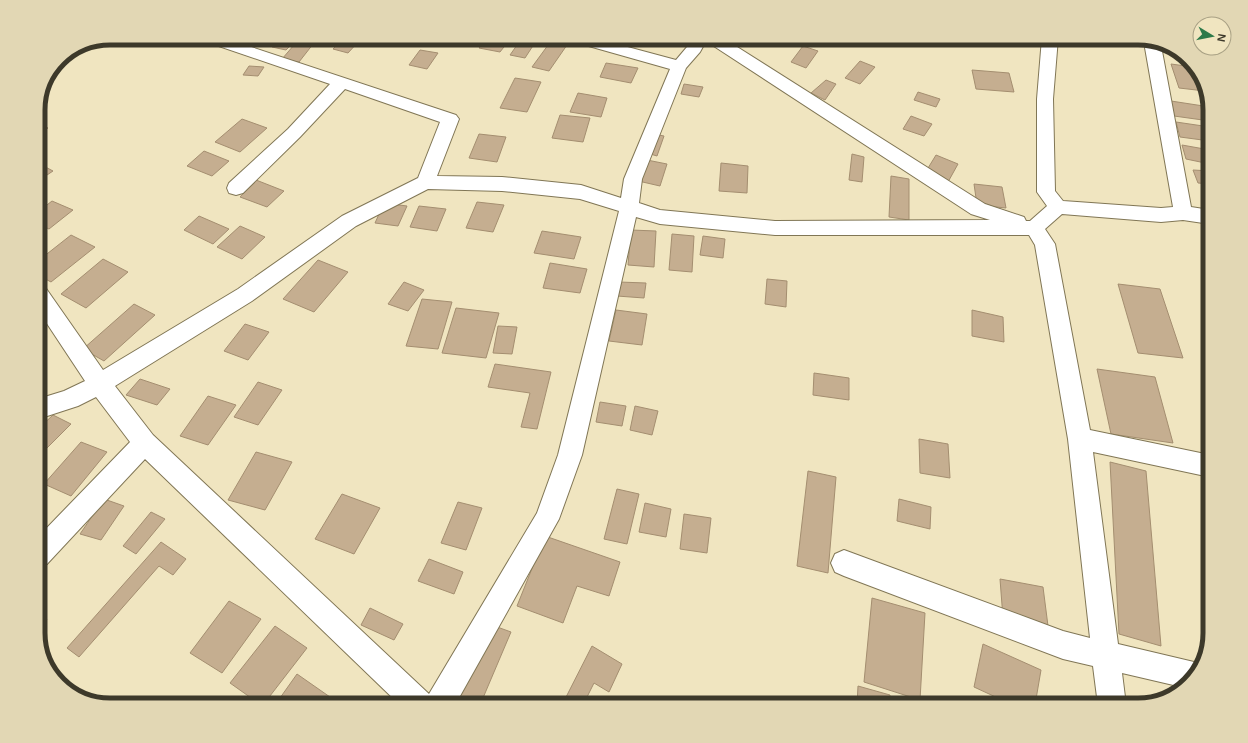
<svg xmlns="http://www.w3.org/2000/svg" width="1248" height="743" font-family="Arial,sans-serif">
<rect width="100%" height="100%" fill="#f0e5c0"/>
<path fill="#c5ae90" stroke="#a48e70" d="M256 38H274L266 46 252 42Z
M281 38H298L286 50 272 47Z
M300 38 317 39 299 62 282 59Z
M344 38 359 41 348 53 333 49Z
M487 38H511L500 52 479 48Z
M522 38H538L525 58 510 55Z
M994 38H1031L1032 42Z
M551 41 567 45 549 71 532 67Z
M803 46 818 51 806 68 791 62Z
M420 50 438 53 427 69 409 65Z
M860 61 875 67 860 84 845 78Z
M606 63 638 68 631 83 600 77Z
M1171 64 1193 67 1200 74 1205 91 1179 88Z
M249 66 264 67 258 76 243 75Z
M972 70 1009 73 1014 92 976 89Z
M515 78 541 82 527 112 500 108Z
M826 80 836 84 825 100 811 93Z
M684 84 703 87 699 97 681 94Z
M918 92 940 99 936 107 914 100Z
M578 93 607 98 601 117 570 112Z
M1171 101 1210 107V121L1174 116Z
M560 115 590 118 583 142 552 138Z
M911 116 932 124 924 136 903 129Z
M242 119 267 128 240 152 215 142Z
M1176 122 1210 127V141L1180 137Z
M40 124 48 128 38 135V125Z
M479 134 506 137 497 162 469 158Z
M654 134 664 136 657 156 647 153Z
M1182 145 1210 150V164L1186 159Z
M204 151 229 161 212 176 187 166Z
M852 154 864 157 862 182 849 180Z
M936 155 958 164 948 182 925 173Z
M642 159 667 164 660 186 634 180Z
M38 163 53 171 38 181Z
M721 163 748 166 747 193 719 191Z
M1193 170 1210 171V184L1198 183Z
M891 176 909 179V220L889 217Z
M256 180 284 191 267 207 240 197Z
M974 184 1002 187 1006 208 977 205Z
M52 201 73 210 49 229 38 224V212Z
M477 202 504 205 493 232 466 228Z
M384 203 407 206 398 226 375 223Z
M419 206 446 209 437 231 410 227Z
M199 216 229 229 213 244 184 230Z
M240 226 265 237 242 259 217 247Z
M631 230 656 231 654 267 628 265Z
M542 231 581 237 574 259 534 253Z
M672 234 694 236 692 272 669 270Z
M71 235 95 247 51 282 38 275V261Z
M703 236 725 239 723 258 700 255Z
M103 259 128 272 86 308 61 294Z
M318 260 348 272 314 312 283 299Z
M550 263 587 269 580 293 543 288Z
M767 279 787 281 786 307 765 304Z
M404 282 424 290 408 311 388 304Z
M619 282 646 283 644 298 617 296Z
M1118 284 1160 289 1183 358 1138 353Z
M422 299 452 302 438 349 406 346Z
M134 304 155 315 104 361 83 349Z
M456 308 499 313 486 358 442 353Z
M616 310 647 314 642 345 609 341Z
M972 310 1003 317 1004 342 972 336Z
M245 324 269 332 248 360 224 351Z
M498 326 517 327 512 354 493 353Z
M495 364 551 372 537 429 521 427 530 393 488 387Z
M1097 369 1155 377 1173 443 1111 434Z
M814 373 849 378V400L813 395Z
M140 379 170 389 157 405 126 395Z
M258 382 282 390 258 425 234 417Z
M208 396 236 405 208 445 180 436Z
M600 402 626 406 622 426 596 422Z
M635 406 658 411 652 435 630 430Z
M53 415 71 424 38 457V429Z
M919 439 948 444 950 478 920 473Z
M81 442 107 452 71 496 44 484Z
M256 452 292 462 265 510 228 500Z
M1110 462 1146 471 1161 646 1119 634Z
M808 471 836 477 828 573 797 566Z
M617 489 639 494 627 544 604 539Z
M342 494 380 508 354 554 315 539Z
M104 499 124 506 101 540 80 534Z
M899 499 931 507 930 529 897 521Z
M458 502 482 508 466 550 441 543Z
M645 503 671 509 666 537 639 532Z
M151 512 165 519 136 554 123 546Z
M684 514 711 518 707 553 680 549Z
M545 536 620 562 609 596 577 586 563 623 517 606Z
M161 542 186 559 173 575 159 566 79 657 67 648Z
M429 559 463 572 454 594 418 581Z
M1000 579 1043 587 1048 626 1003 618Z
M872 598 925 613 920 700 864 682Z
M229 601 261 619 222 673 190 653Z
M370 608 403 624 394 640 361 625Z
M38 617 47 619 38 633Z
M489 624 511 632 480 705H474L457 698Z
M275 626 307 648 263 705H261L230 683Z
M983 644 1041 670 1035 705H1013L974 687Z
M592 646 622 664 609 692 594 683 583 705H562Z
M297 674 330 697 325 705H275Z
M858 686 890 695 889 705H857Z
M712 700 736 704V705H712Z"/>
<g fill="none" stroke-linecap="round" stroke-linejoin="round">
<defs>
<path id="street" d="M201 38H224L456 115 459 119 437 176 502 177 581 185 621 198 624 179 670 69 571 41 568 38H594L676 60 687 47 692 38H723L985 204 1024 217 1026 221H1030L1047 206 1037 192V99L1042 38H1058L1053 99 1055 191 1063 201 1161 208 1173 207 1144 42 1145 40 1174 48 1179 53 1175 54 1162 51 1191 207 1210 210V224L1183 220 1161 222 1062 214 1045 229 1055 244 1090 430 1210 455V477L1093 452 1118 644 1194 662 1201 665 1200 669 1182 687 1122 673 1126 705H1098L1093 666 1063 659 844 576 835 572 831 563 835 554 844 550 1063 631 1090 638 1068 439 1035 245 1029 235H775L660 224 636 217 582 455 559 519 455 705H400L145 459 47 564 38 568V537L130 442 96 397 78 406 38 419V399L64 391 85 381 38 310V285L45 287 103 370 238 289 342 216 418 178 440 122 345 89 300 137 243 193 236 195 229 193 227 188 229 183 288 129 330 84 204 41ZM706 41 971 214 990 220 775 221 660 210 639 203 642 179 686 68 700 52ZM428 189 502 191 580 199 619 211 558 455 537 513 429 694 153 435 115 386 252 301 356 226Z"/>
</defs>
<use href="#street" stroke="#807655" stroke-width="2"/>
<use href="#street" fill="#fff" fill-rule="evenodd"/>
</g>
<path d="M0 0H1248V743H0ZM110 45H1138A65 65 0 0 1 1203 110V633A65 65 0 0 1 1138 698H110A65 65 0 0 1 45 633V110A65 65 0 0 1 110 45Z" fill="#e2d7b4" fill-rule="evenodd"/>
<path fill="none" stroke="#3d392a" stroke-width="5" d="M110 45H1138A65 65 0 0 1 1203 110V633A65 65 0 0 1 1138 698H110A65 65 0 0 1 45 633V110A65 65 0 0 1 110 45Z"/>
<g transform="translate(1212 36) rotate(100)"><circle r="19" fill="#f0e5c0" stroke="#a8a084"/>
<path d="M0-3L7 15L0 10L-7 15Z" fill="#2d7a49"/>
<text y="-6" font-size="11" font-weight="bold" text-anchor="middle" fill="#3d392a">N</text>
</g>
</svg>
